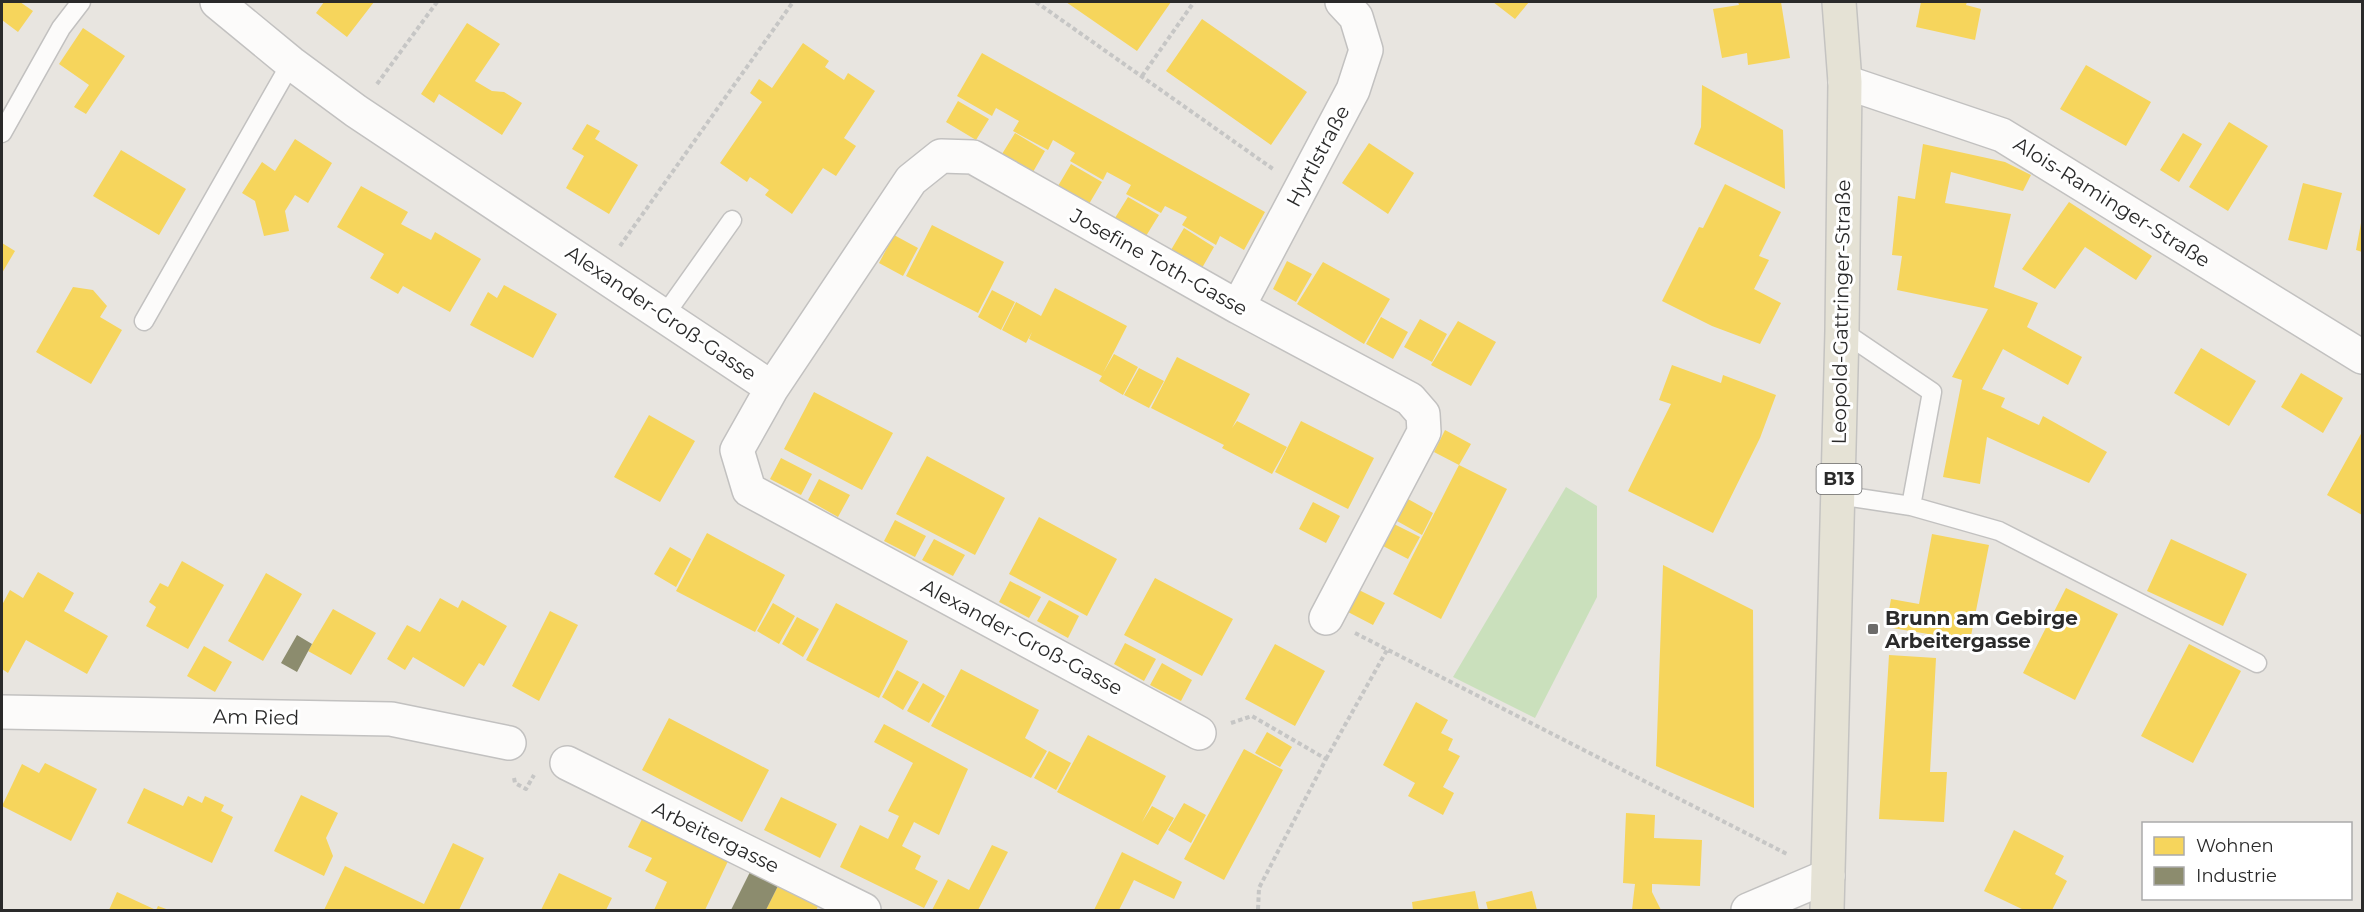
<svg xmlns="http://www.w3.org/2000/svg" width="2364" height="912" font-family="Montserrat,sans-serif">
<rect width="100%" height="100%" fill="#e8e5e0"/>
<path fill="#cae0bc" d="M1566 487 1597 506V597L1535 718 1453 677Z"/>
<path fill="#f6d55c" d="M2 2H20L33 11 18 32 2 20Z
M324 2H374L347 37 316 13Z
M1066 2H1171L1137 51Z
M1493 2H1529L1515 19Z
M1738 2H1781L1790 58 1748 65 1747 53 1722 58 1713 9 1739 5Z
M1921 2H1967L1966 5 1981 9 1975 40 1916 27Z
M1202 19 1307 92 1271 145 1166 71Z
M467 23 500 44 475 81 492 91 504 92 522 103 502 135 439 94 434 103 421 94Z
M83 28 125 56 86 114 74 107 89 85 59 64Z
M803 43 829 61 825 67 844 80 848 73 875 91 844 138 856 146 836 176 823 168 792 214 765 195 769 190 750 177 747 182 720 163 762 102 750 93 759 79 772 88Z
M982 53 1265 212 1244 250 1220 236 1216 245 1182 225 1187 217 1165 206 1161 213 1126 194 1131 185 1107 172 1103 180 1070 161 1075 153 1053 140 1048 150 1013 131 1019 121 996 108 992 116 957 96Z
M2086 65 2151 102 2126 146 2060 109Z
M1702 85 1783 130 1785 189 1694 144 1701 127Z
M958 101 989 119 976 140 946 122Z
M2229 122 2268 146 2228 211 2189 187Z
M587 124 600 131 595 139 638 165 609 214 566 188 584 156 572 149Z
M1015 133 1045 151 1033 172 1002 154Z
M2183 133 2202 144 2179 182 2160 170Z
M295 139 332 163 308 203 295 195 285 211 289 231 264 236 255 201 242 193 262 162 275 171Z
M1369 143 1414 173 1388 214 1342 183Z
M1923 144 2005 162 2031 175 2023 191 1951 172 1945 203 2011 214 1994 287 2038 303 2027 327 2082 357 2068 385 2003 349 1982 389 2005 398 2001 407 2039 425 2043 416 2107 452 2089 483 1987 437 1980 484 1943 477 1962 380 1952 377 1988 309 1897 290 1902 256 1892 255 1898 196 1915 199Z
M121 150 186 189 159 235 93 196Z
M1071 164 1102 182 1089 204 1058 186Z
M2303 183 2342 193 2327 250 2288 240Z
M1725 184 1781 212 1759 256 1769 260 1754 289 1781 303 1760 344 1712 326 1662 301 1699 227 1703 228Z
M361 186 408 212 401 224 431 240 435 232 481 259 450 312 403 286 398 294 370 278 384 254 337 227Z
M1128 197 1159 215 1146 236 1115 218Z
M2069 202 2152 256 2136 280 2085 247 2055 289 2022 269Z
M2361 223H2362V252L2356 250Z
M932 225 1004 262 978 313 906 276Z
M1184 228 1214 247 1202 268 1171 250Z
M894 235 918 248 903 276 879 263Z
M2 243 15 251 2 273Z
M1287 261 1312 274 1296 302 1273 289Z
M1323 262 1390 299 1364 344 1297 304Z
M504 285 557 314 533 358 470 325 488 292 497 298Z
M73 287 93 290 107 306 100 317 122 330 91 384 36 352Z
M1055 288 1127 326 1103 373 1114 354 1138 367 1123 395 1099 381 1102 376 1029 339 1032 332 1026 343 1002 330 1016 302 1041 316Z
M992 290 1015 302 1001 330 978 317Z
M1381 317 1408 332 1393 359 1366 344Z
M1420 319 1447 334 1432 362 1404 347Z
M1458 321 1496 342 1471 386 1431 365Z
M2201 348 2256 381 2229 426 2174 393Z
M1177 357 1250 394 1232 428 1237 421 1287 447 1272 474 1222 448 1224 445 1151 408Z
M1672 365 1721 383 1723 375 1776 395 1760 438 1713 533 1628 491 1671 404 1659 400Z
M1139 368 1164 381 1149 408 1124 395Z
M2301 373 2343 398 2323 433 2281 407Z
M814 392 893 433 862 490 784 449Z
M649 415 695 441 660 502 614 477Z
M1301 421 1374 458 1348 509 1275 472Z
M1445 430 1471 444 1459 465 1434 452Z
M2362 432V515L2327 495Z
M927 456 1005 498 975 555 896 514Z
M781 458 812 474 801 495 770 479Z
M1459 465 1507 489 1441 619 1393 594Z
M819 479 850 495 838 517 808 500Z
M1408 499 1433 513 1422 535 1397 521Z
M1313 502 1340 516 1326 543 1299 529Z
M1039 517 1117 559 1087 616 1009 574Z
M895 520 926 536 915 557 884 541Z
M1394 524 1420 537 1408 559 1383 546Z
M707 533 785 575 755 632 676 591Z
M1932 534 1989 545 1970 641 1886 627 1891 599 1919 604Z
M934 539 965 555 953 576 922 560Z
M2171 539 2247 574 2223 626 2147 591Z
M670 547 691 559 676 587 654 574Z
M182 561 224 585 188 649 146 626 156 607 149 602 160 583 168 587Z
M1663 565 1753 610 1754 808 1656 766Z
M38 572 74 593 64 611 108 636 87 674 26 640 8 673 2 669V605L10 590 23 598Z
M266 573 302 594 263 661 228 641Z
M1155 578 1233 619 1202 676 1124 635Z
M1010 581 1041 597 1029 618 999 602Z
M2066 588 2118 614 2075 700 2023 673Z
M1359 590 1385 603 1373 625 1348 612Z
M440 598 458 608 462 600 507 626 484 666 479 663 464 687 413 657 405 670 387 659 407 625 420 632Z
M1049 600 1079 616 1068 638 1037 621Z
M773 603 795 616 779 644 757 631Z
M836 603 908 641 879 698 806 660Z
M333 609 376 633 351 675 308 651Z
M550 611 578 625 539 701 512 686Z
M797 617 819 629 803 657 782 644Z
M1125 643 1156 659 1144 681 1114 664Z
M1275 644 1325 671 1295 726 1245 699Z
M2189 644 2241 671 2193 763 2141 736Z
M204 646 232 662 215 692 187 676Z
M1889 655 1936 658 1930 772H1947L1944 822 1879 819Z
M1162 663 1192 680 1181 701 1150 685Z
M961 669 1039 710 1025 738 1047 751 1031 778 931 726Z
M897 670 919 682 903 710 882 697Z
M923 683 945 696 929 723 907 711Z
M1416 702 1448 720 1441 733 1453 739 1448 750 1460 756 1443 787 1454 793 1443 815 1408 796 1415 783 1383 765Z
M669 718 769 770 742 822 642 770Z
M884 724 968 769 939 835 914 822 902 846 921 856 915 869 938 881 924 908 840 867 860 825 888 839 899 816 888 811 913 763 874 742Z
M1267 732 1292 747 1280 767 1255 753Z
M1088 735 1166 776 1142 822 1152 806 1174 818 1158 845 1057 792Z
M1244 749 1283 770 1224 880 1184 859Z
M1049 751 1071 763 1056 790 1034 778Z
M45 763 97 789 71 841 2 806 22 764 39 773Z
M144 788 183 806 188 796 202 803 205 796 224 805 221 811 233 817 212 863 127 823Z
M301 795 338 813 326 838 333 856 324 876 274 851Z
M781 797 837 824 820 858 764 830Z
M1184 803 1206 815 1191 843 1168 830Z
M1626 813 1655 815 1654 838 1702 840 1700 886 1652 884V892L1661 910H1632L1635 884 1623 883Z
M643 817 729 859 705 910H654L667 882 645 871 652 858 628 847Z
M2014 830 2064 856 2055 874 2067 881 2052 910H2024L1984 891Z
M453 843 484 858 459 910H324L345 866 424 904Z
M992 845 1008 852 978 910H932L948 879 969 890Z
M1122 852 1182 882 1174 899 1134 880 1119 910H1094Z
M559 873 612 898 606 910H541Z
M778 886 819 905 816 910H766Z
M1475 891 1479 910H1413L1412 902Z
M1532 891 1537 910H1488L1486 902Z
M117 892 156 910 158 906 169 910H109Z"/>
<path fill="#8c8c6e" d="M297 635 312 644 297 672 281 663Z
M750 872 778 886 766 910H731Z"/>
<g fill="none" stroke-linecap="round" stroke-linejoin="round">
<defs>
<path id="lane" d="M2 133 61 28 81 2
M664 316 732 220
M144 321 291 63
M1842 331 1932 392 1911 506
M1838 495 1911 506 1999 531 2257 663"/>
<path id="street" d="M217 2 291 63 356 111 772 388
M1845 82 2002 135 2362 357
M1238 307 1353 90 1366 50 1356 17 1342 2
M2 712 391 719 509 743
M1199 733 749 490 737 450 772 388 911 180 941 156 973 157 1238 307 1410 399 1423 414 1424 432 1326 618
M567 763 864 910
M1748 910 1828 876"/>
<path id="primary" d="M1827 910 1842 331 1845 82 1839 2"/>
</defs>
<use href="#lane" stroke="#c2c1c0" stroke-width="21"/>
<use href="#street" stroke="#c2c1c0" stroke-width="36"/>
<use href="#primary" stroke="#c4c3c1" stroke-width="36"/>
<path stroke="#c6c6c5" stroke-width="4" stroke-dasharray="4.5 3" stroke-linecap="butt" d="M1036 2 1273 169
M1142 76 1194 2
M377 84 437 2
M620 246 793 2
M1355 633 1787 854
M1231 723 1252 716 1326 759 1259 888 1258 910
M1326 759 1387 650
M514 778 515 783 526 789 534 775"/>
<use href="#lane" stroke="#fcfbfa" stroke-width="18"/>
<use href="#street" stroke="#fcfbfa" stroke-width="33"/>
<use href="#primary" stroke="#e5e2d5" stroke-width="33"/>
</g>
<rect fill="#6c6b6a" stroke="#fff" stroke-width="2" x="1867" y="623" width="12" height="12" rx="3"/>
<g text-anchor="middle" stroke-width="6" stroke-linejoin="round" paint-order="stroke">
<rect fill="#fff" stroke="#6a6a6a" stroke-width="1.5" x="1816.5" y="464" width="45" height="30" rx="4.5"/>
<g font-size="18" font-weight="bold" fill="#2a2a2a">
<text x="1839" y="485">B13</text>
</g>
<g font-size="20" fill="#2a2a2a" stroke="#fff">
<text transform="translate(1318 156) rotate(-62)" y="7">Hyrtlstraße</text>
<text transform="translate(2112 202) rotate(32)" y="7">Alois-Raminger-Straße</text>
<text transform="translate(1159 262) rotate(29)" y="7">Josefine Toth-Gasse</text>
<text transform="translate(1841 312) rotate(-89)" y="7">Leopold-Gattringer-Straße</text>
<text transform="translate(661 313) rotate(34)" y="7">Alexander-Groß-Gasse</text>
<text transform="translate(1022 637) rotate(28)" y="7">Alexander-Groß-Gasse</text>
<text transform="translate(256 717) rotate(1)" y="7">Am Ried</text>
<text transform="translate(716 837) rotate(26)" y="7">Arbeitergasse</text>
</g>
<g font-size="20" font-weight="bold" fill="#2a2a2a" stroke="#fff" text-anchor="start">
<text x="1885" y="625">Brunn am Gebirge<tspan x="1885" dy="23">Arbeitergasse</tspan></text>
</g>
</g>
<rect width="2364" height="912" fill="none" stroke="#2a2a2a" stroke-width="6"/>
<rect x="2142" y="822" width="210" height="78" fill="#ffffff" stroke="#aaaaaa" stroke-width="1.5"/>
<rect x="2154" y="837" width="30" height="18" fill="#f6d55c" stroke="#aaaaaa" stroke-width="1.5"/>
<text x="2196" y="852" font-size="18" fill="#2a2a2a">Wohnen</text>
<rect x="2154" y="867" width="30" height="18" fill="#8c8c6e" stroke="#aaaaaa" stroke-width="1.5"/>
<text x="2196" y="882" font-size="18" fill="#2a2a2a">Industrie</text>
</svg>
